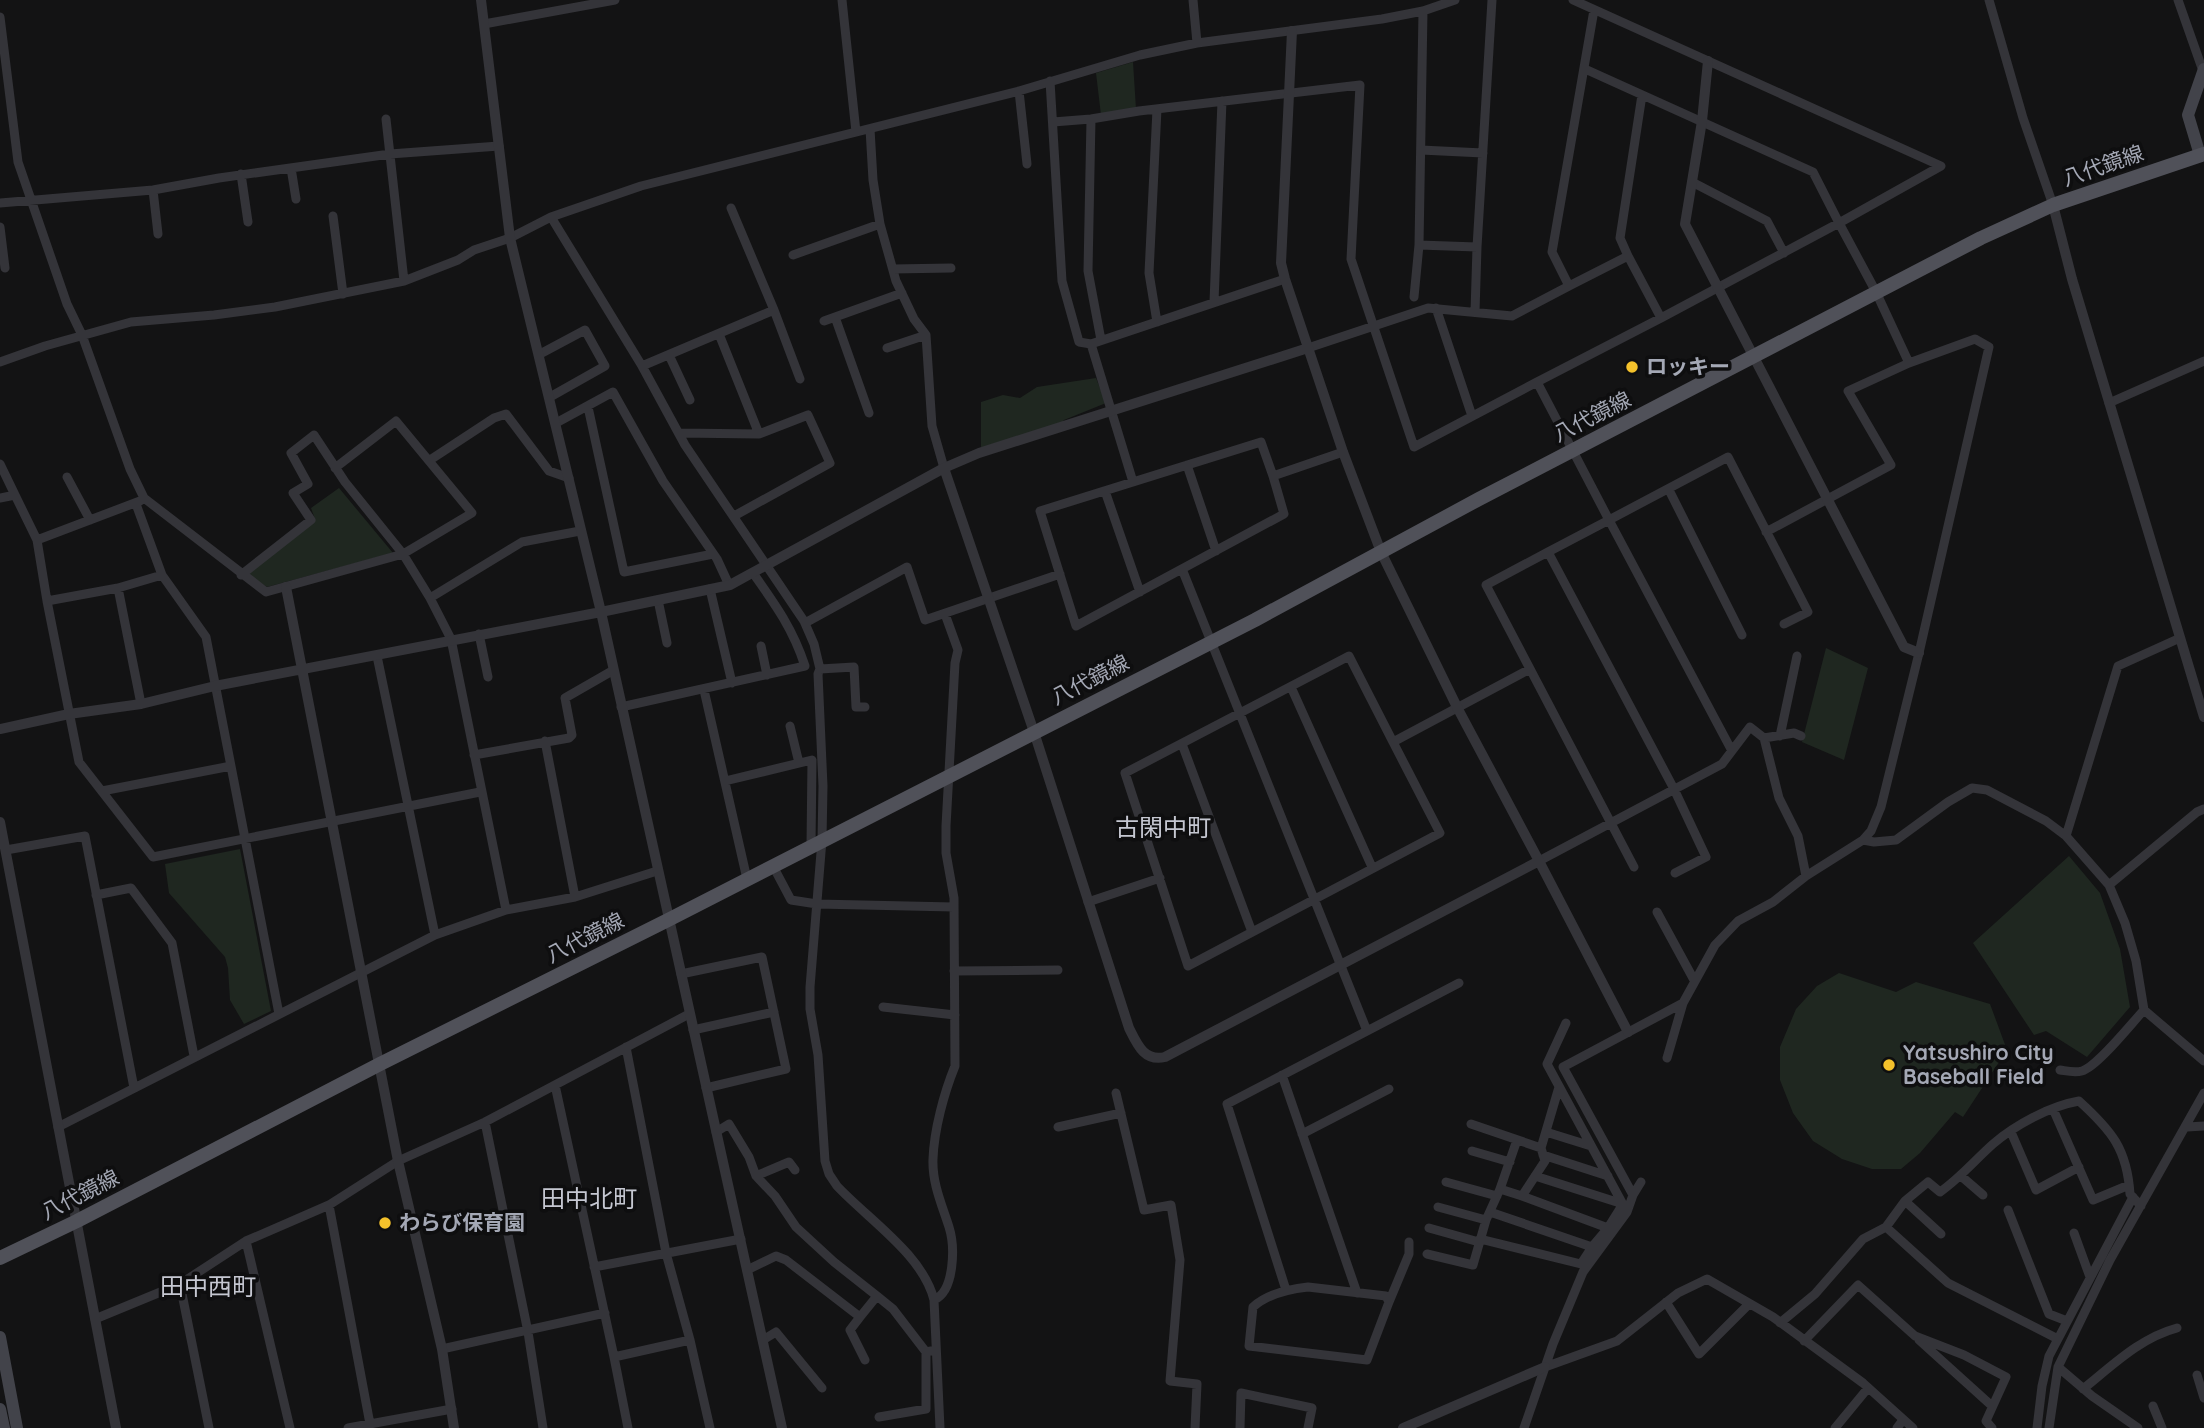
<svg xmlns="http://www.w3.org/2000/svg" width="2204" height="1428" font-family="Quicksand,'Noto Sans JP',sans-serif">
<rect width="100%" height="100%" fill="#131314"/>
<path fill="#1f2720" d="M1133 62 1136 109 1101 115 1096 73Z
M1096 378 1106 403 1064 420 1058 427 981 449V402L1003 395 1020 398 1037 387Z
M339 488 393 553 267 587 247 574 315 519 311 508Z
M1826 648 1868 668 1844 760 1802 742Z
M240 849 271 1011 244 1024 230 1000 228 968 225 957 169 893 165 864Z
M2069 856 2100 893 2120 949 2130 1007 2087 1057 2046 1031 2034 1035 1973 943Z
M1839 973 1896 992 1916 982 1990 1004 2007 1050 1963 1117 1955 1112 1920 1153 1901 1169H1872L1842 1159 1813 1141 1793 1113 1780 1080V1047L1796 1009 1817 986Z"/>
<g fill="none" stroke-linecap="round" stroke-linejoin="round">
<path stroke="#343439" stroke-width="9" d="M842 0 856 132
M1193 0 1197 43
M1573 0 1941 166 1839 223 1813 172 1585 69
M1989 0 2023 118 2053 205
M2178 0 2203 71
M1594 10 1552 252 1569 286 1628 256 1661 318 1839 223 1876 292 1909 363 1848 391 1891 465 1766 532
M1423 11 1419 245 1477 247 1492 0
M0 17 18 162 67 304 82 335 130 469 144 498 266 592 403 554 472 513 396 421 335 468
M484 24 615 0
M1050 81 1062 281 1079 342 1091 344
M1019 91 1027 164
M386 119 404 281
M1091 119 1088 271 1101 340
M1053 122 1091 119 1139 111 1360 85 1351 259 1414 447 1537 382
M870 129 873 180 880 224 896 281 914 319 926 335 932 426 944 468
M1421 150 1483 153
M291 168 296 199
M241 174 248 222
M1692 182 1767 221 1784 253
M153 190 158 234
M0 203 153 190 219 178 390 154 499 146
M333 216 343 294
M551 217 642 366 685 445 804 621 814 644 820 669 854 667 856 707H865
M0 227 5 268
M793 255 880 224
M1628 256 1620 238 1642 95
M893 269 951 268
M1414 297 1419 245
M1214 302 1222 101
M1436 308 1472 416
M774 310 800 379
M1475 312 1477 247
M835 317 869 413
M1661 318 1537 382 1609 520 1728 457 1808 612 1784 624
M824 321 902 293
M1157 322 1149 273 1157 109
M887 348 926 335
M1308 348 1428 308 1512 316 1569 286
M540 354 585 330 605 366 550 397
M669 355 690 400
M0 362 45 346 131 322 214 315 275 307 404 281 458 260 474 250 510 238 551 217 641 186 1019 91 1140 55 1197 43 1382 19 1423 11 1455 0
M642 366 774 310 731 208
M2109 403 2204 361
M588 407 624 572 713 554
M556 423 613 392 663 481 717 559 729 585
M679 433 759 434 719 334
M430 460 494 418 506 414 549 471 569 478
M0 464 15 495
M1187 465 1216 551
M1273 476 1261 442 1040 511 1076 626 1284 514 1273 476 1343 452
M67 477 90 520
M1133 482 1091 344 1285 279
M1669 490 1742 635
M1105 491 1140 592
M0 498 15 495 37 540 47 601 79 762 153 857 480 792
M136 504 162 575 206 637 279 1014
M734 516 830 463 808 415 759 434
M37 540 140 501
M1548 552 1609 520 1732 751
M1182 569 1367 1031 1459 983
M241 575 311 520 293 493 308 484 291 453 314 435 345 482 403 554 430 598 451 639 506 910
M118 588 141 704
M710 589 732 683
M430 598 522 542 580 531
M658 600 667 643
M47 601 118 588 162 575
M805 623 907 567 925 620 1060 574
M479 634 488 677
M761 646 767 675
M377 656 435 935
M820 669 818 674 823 786 822 840 810 987V1009L818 1055 825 1161 829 1174 837 1186C869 1220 923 1255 934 1300L940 1428
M1291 687 1372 867
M704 690 747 879
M621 707 805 666C793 629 775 604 753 573
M790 726 799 763
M1780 736 1797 656
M1764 738 1779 798 1798 836 1806 876
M545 741 575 897
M1393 742 1349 656 1125 773 1188 966 1440 833 1393 742 1530 669
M1182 744 1252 932
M474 755 569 738 572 735 565 698 612 671
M725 781 812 760 811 846
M102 791 231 766
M2066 836 2118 666 2180 638
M1863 840 1874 842 1896 840 1948 802 1972 788 1987 790 2046 821 2066 836 2109 885 2125 923 2136 961 2144 1010 2204 1061
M6 850 85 836 134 1088
M1539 861 1722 764 1750 727 1764 738 1794 733 1801 736
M773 866 791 900 817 904 954 907
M1634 867 1486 585 1548 552 1674 789 1706 857 1675 873
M2109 885 2197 812 2204 809
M96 895 131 888 172 943 194 1056
M1088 902 1160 878
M1657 912 1694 980
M954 971 1058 970
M681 974 762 957 786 1069 706 1088
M883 1007 955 1015
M1566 1023 1547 1064 1627 1212
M693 1030 774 1012
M626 1047 666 1253 690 1340 710 1428
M1667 1058 1683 1003 1715 945 1738 921 1773 902 1806 876 1863 840 1871 831 1881 807 1919 653 1989 347 1975 339 1909 363
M2060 1070C2067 1071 2074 1073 2082 1071 2097 1067 2131 1024 2144 1010
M1282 1075 1357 1293
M555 1085 614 1357 628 1428
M1116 1093 1144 1210 1171 1205 1180 1260 1170 1381 1197 1384 1195 1428
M2053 1109 2093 1200 2129 1185
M485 1122 528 1332 543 1428
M1471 1124 1541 1148 1559 1087
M58 1127 435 935 506 910 575 897 657 871
M1058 1127 1121 1113
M2187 1127 2204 1126
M716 1132 729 1124 749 1157 756 1176 775 1196 796 1227 834 1262 877 1296 860 1317
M1546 1132 1591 1146
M2011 1132 2036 1190 2079 1167
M1302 1134 1389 1089
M1517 1140 1500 1189 1522 1196 1545 1161 1541 1148
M1472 1151 1510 1162
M1543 1155 1608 1176
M756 1176 789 1162 795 1170
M1961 1176 1983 1195
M1446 1182 1497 1196
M1633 1195 1563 1067 1683 1003
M1522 1196 1608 1228 1623 1204 1535 1176
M1905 1201 1941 1234
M329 1205 370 1424
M1438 1207 1486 1220
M2008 1210 2049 1314 2067 1321
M1490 1212 1592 1247 1608 1228
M1886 1227 1948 1283 2058 1339
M1429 1228 1479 1242
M2074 1233 2090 1277
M1480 1239 1581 1264
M246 1241 290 1428
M1427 1254 1473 1265 1486 1220 1500 1189
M1586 1266 1581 1264 1592 1247
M594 1267 741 1239
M747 1270 776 1256 786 1260 860 1317 850 1330 865 1360
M180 1284 209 1428
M1308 1287 1386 1296 1389 1302 1367 1360 1249 1346 1253 1307C1267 1294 1290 1289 1308 1287Z
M1286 1290 1227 1104 1367 1031
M877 1296 893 1309 926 1352 931 1351
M934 1300C955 1291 955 1246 949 1227 942 1205 932 1183 933 1159 934 1130 944 1093 955 1066L954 898 946 853V826L955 663 958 650 945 614
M1389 1302 1409 1254V1242
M1666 1302 1699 1354 1749 1304
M95 1319 180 1284 246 1241 329 1205 398 1161 485 1122 689 1014
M1780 1323 1815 1294 1863 1239 1886 1227 1905 1201 1928 1182 1940 1192C1960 1178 1975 1160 1993 1144 2015 1125 2050 1106 2079 1101 2112 1131 2127 1149 2130 1194L2141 1206
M763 1340 776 1332 822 1388
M1919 1340 1992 1406
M1804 1341 1858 1285 1915 1336 1964 1355 2006 1377 1986 1421 1992 1428
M442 1349 605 1313
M614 1357 690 1340
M1545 1367 1617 1341 1678 1293 1707 1279 1773 1317 1863 1383 1913 1428
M2058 1367 2092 1396 2138 1428
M2197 1375 2204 1398
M2083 1389C2113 1365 2140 1338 2177 1328
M2153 1406 2162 1428
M879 1417 926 1409V1352
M348 1428 452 1409
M1240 1428 1241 1393 1312 1408 1308 1428
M1524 1428 1553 1344 1583 1272 1627 1212 1633 1195 1641 1182
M1835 1428 1868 1388
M1897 1428 1903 1420
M2037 1428 2042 1386 2049 1356 2133 1197
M2049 1428 2058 1367 2110 1260 2204 1093"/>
<path stroke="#343439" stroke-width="10" d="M481 0 510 238 601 612 782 1428
M1708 61 1702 121 1685 224 1904 647 1919 653
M2053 205 2072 279 2204 717
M944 468 1034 732 1129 1028C1137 1044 1144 1062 1165 1057L1539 861 1458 709 1381 552 1343 452 1285 279 1281 263 1292 31
M286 587 398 1161 442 1349 454 1428
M0 729 69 714 141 704 215 686 601 612 730 585 944 468 979 453 1308 348
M0 822 116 1428
M1539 861 1628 1032
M1403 1428 1545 1367"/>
<path stroke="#42434a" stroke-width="12" d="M2200 155 2188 115 2204 69
M0 1337 17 1428
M0 1409 4 1428"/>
<path stroke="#505159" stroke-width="14" d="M0 1258 77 1221 380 1064 668 920 1255 620 1479 499 1981 238 2053 205 2204 154"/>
</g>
<g fill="#f4c12b" stroke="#0e0e0f" stroke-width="2.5">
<circle cx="1632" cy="367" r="7"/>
<circle cx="1889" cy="1065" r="7"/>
<circle cx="385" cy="1223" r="7"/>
</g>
<g text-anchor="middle" stroke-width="7" stroke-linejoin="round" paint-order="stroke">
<g font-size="21" fill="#a4a8b5" stroke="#0e0e0f">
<text transform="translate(2103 166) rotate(-19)" y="7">八代鏡線</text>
<text transform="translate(1592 417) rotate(-27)" y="7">八代鏡線</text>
<text transform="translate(1090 680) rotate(-27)" y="7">八代鏡線</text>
<text transform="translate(585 938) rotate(-27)" y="7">八代鏡線</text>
<text transform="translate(80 1195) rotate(-27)" y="7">八代鏡線</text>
</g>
<g font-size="21" font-weight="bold" fill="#a4a8b5" stroke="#0e0e0f" text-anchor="start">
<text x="1646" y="374">ロッキー</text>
<text x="1903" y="1060">Yatsushiro City<tspan x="1903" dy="24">Baseball Field</tspan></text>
<text x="399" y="1230">わらび保育園</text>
</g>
<g font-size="24" fill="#c5c7d1" stroke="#0e0e0f">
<text x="1163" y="836">古閑中町</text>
<text x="589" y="1207">田中北町</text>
<text x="208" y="1295">田中西町</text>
</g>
</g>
</svg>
